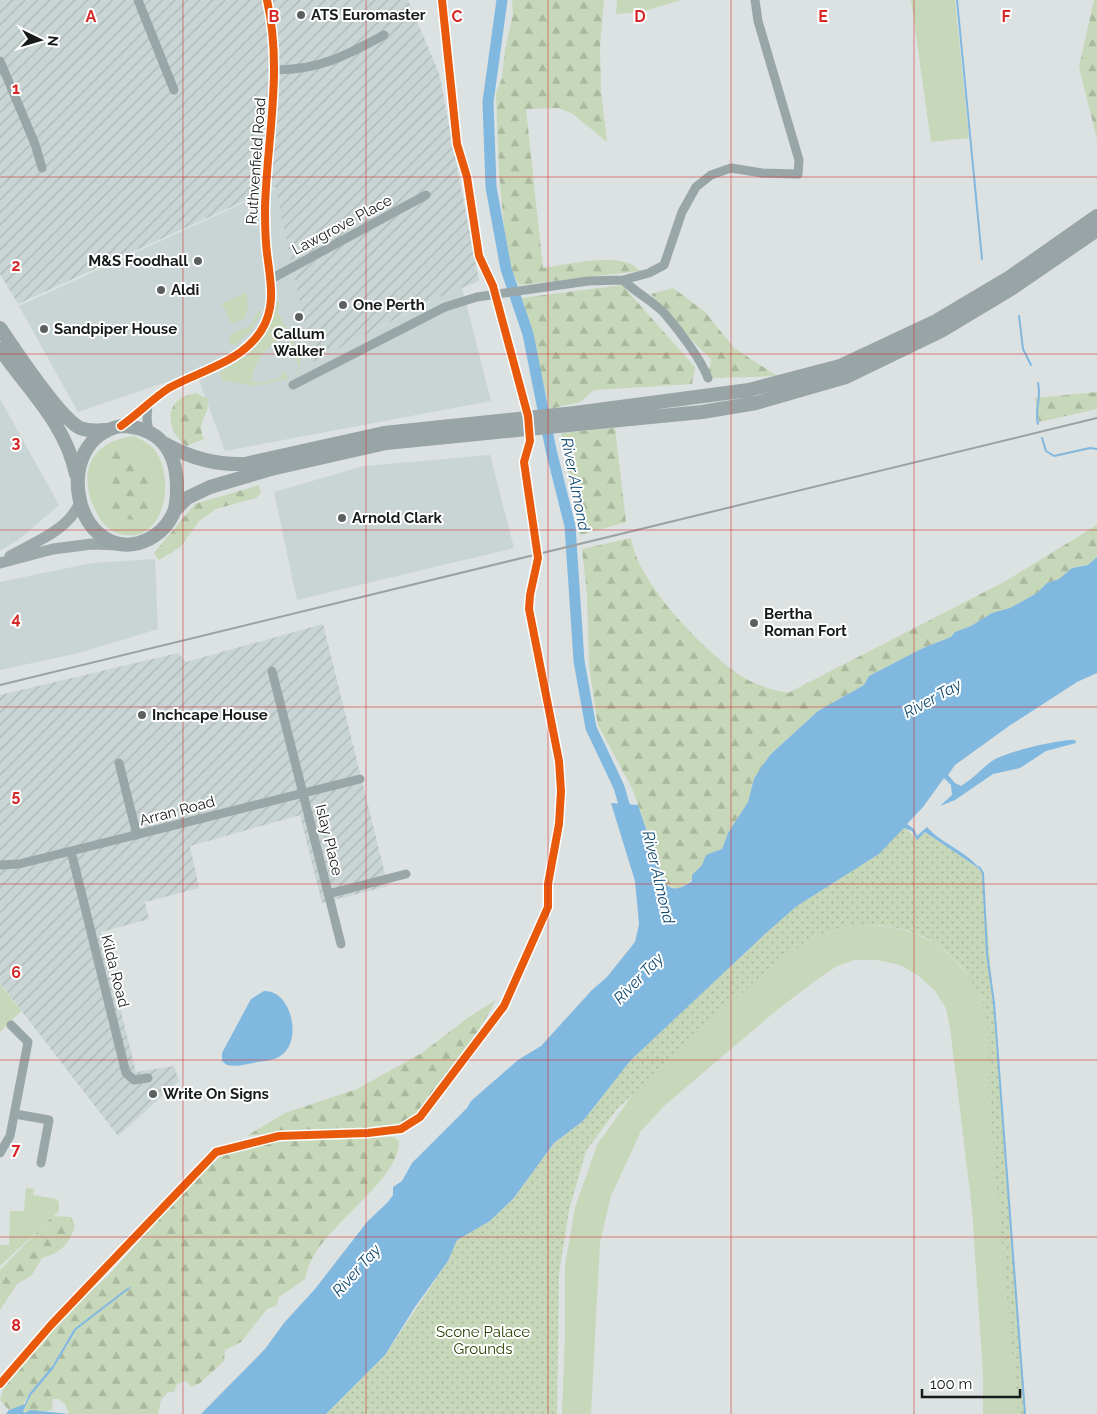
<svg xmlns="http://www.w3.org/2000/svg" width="1097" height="1414" font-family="Raleway,sans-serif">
<defs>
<pattern id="industrial-furrows" width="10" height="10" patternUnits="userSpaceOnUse" patternTransform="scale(1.25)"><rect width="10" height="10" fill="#c9d5d4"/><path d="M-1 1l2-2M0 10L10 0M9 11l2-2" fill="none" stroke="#acb6b5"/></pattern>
<pattern id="forest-firs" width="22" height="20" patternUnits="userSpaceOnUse" patternTransform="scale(1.25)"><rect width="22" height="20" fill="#c7d7b9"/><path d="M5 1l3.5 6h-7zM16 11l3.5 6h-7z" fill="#aab89e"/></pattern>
<pattern id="park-dots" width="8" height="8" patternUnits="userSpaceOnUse" patternTransform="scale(1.25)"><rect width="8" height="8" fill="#c7d7b9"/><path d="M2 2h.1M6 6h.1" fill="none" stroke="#aab89e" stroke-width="1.8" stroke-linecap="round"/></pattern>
</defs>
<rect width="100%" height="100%" fill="#dce1e1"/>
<path fill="#c9d5d4" d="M276 188 313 362 433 300 462 287 491 401 225 451 196 372 78 412 19 306Z
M0 399 59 505 18 540 0 551Z
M490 455 514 548 297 600 274 492 364 466Z
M155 559 158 629 79 653 0 670V582L92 563Z"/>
<path fill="url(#industrial-furrows)" d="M0 0H408L439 73 479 281 432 300 313 362 275 187 18 304 0 274Z
M323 624 388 886 322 903 300 815 190 846 199 888 145 902 149 919 101 932 136 1072 174 1066 179 1081 118 1136 0 983V695L178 653 186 662Z"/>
<path fill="#c7d7b9" d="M617 0H681L641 12 616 14Z
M911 0H955L969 138 931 142Z
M246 292 248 307 245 318 232 324 222 304Z
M276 302 280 303 278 312C284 326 311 363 295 374L299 367 286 335C265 348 256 357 251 381L262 383 282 377 281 373 284 372 288 379 253 386 222 380 220 374 223 370C254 354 269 337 276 302Z
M258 311H262L250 332 235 345 229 344 230 335 251 325Z
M134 436C140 439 148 443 153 448 176 472 167 542 124 535 107 532 99 519 93 505 78 468 94 441 134 436Z
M853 925C901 924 938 935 968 976 973 983 979 991 982 999 993 1030 986 1065 989 1097 999 1203 1012 1308 1020 1414H983V1375L972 1209 950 1028 946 1008 935 991 919 976 900 965 878 960H854L837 966 819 978 778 1009 665 1105 641 1131 611 1196 600 1242 591 1414H562L565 1335V1265L575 1208 597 1145 633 1094 755 981 812 937Z
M0 984 21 1011 0 1032Z
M26 1188 34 1189 33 1195 56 1199 59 1202V1211L0 1266V1245H9L10 1211H24Z"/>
<path fill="url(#forest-firs)" d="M512 0H604L600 45 601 91 607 142 573 114 559 108 526 109 543 268C566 265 624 250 640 271L519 285 508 262 506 250 499 172 496 93 502 78 505 50 513 14Z
M1094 0H1097V139L1079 67Z
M622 285 695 367 692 384 594 390 580 402 550 409 521 298Z
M673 288 705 312 734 348 777 376 708 378 711 359 664 313 651 294Z
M1097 392V409L1039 422 1035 398Z
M196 393 208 399C210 417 195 420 204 439L186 446C172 436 162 411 181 398 185 396 191 394 196 393Z
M615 428 626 522 580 535 561 433Z
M117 446 132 449 150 473 148 511 140 520C107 520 109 504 109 478 109 470 105 463 105 455Z
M259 485 261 493 256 498 216 509 199 521 180 547 159 560 154 553 195 504Z
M1097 525V557L1088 565 1072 568 1059 579 1047 583 1037 593 1010 608 992 613 971 626 955 632 951 637 923 648 869 676 864 685 818 711 771 754 762 766 753 785 748 802 728 833 722 849 706 856C701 871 691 884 677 889L666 885 633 790 598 725 589 666 587 594 582 549 631 538C638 583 699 645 735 672 750 683 770 690 788 693L1004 582Z
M496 1000C479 1030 432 1114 400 1125 380 1132 356 1130 335 1131 306 1132 277 1133 247 1136L285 1113 357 1089 422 1053 469 1017Z
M394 1137 399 1141C398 1187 314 1227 305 1279L279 1297 276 1306 267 1309 241 1342 225 1350 224 1361 200 1383 192 1387 186 1381 177 1384 174 1392H168L161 1400 158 1414H69L65 1404 58 1399H52L53 1409C44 1414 33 1409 23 1413V1411L31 1395 53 1369 76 1330 131 1287 74 1329 53 1365 29 1394 23 1406 9 1410 0 1400 4 1386 70 1310 108 1276 161 1216 221 1155 280 1139Z
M53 1216 71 1217 75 1226C69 1245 60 1253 42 1258L32 1275 17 1284 0 1310V1270Z"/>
<path fill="url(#park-dots)" d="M904 827 917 839 925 832 972 863 983 873 1026 1414H1018L988 1089V1029L982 998 962 967 948 953 927 938 906 930 881 925H853L812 937 755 981 617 1109 586 1151 569 1210 559 1274 557 1414H326L385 1355 448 1261 457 1240 490 1221 513 1199 554 1143 583 1121 630 1061 766 933 797 906 879 854Z"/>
<path fill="#80b8e0" d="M1097 557V673L1077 682 1009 726 955 765 948 775 955 783 961 786C973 779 981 769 992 761 1005 752 1059 739 1075 740L1076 743 1046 751 1020 768 993 774 955 800 940 806 952 795 951 785 944 778 923 807 907 824 914 829 917 836 927 827C942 844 966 851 980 869L925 832 917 840 912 831 904 828 879 854 797 906 766 933 630 1061 583 1121 554 1143 513 1199 490 1221 457 1240 448 1261 415 1307 385 1355 326 1414H201L265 1349 284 1323 315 1289 367 1222 388 1202 393 1195V1187L402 1181 412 1163 467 1108 471 1101 518 1060 541 1046 592 990 607 977 635 942 639 924 635 881 611 803 638 805 664 882C672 893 682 888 692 881V875L702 865 706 855 722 849 728 833 748 802 754 779 762 766 771 754 818 711 864 685 869 676 923 648 951 637 955 632 971 626 992 613 1010 608 1037 593 1047 583 1059 579 1072 568 1088 565Z
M264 991C291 990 302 1038 283 1054 276 1060 266 1061 257 1062 247 1064 237 1067 227 1065L222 1061V1053L251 999Z
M133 1286 76 1330 53 1369 31 1395 23 1411 24 1413 31 1410 69 1414H6L9 1410 25 1404 29 1394 53 1365 74 1329 126 1289Z"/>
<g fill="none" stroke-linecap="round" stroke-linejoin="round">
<path stroke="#80b8e0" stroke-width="2" d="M957 0 982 259
M1019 316 1023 349 1031 365
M1038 424C1034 407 1042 399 1038 383
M1042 438 1046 451 1054 456 1090 448 1097 449
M979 867 983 873 987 954 994 1003 1025 1414"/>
<path stroke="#80b8e0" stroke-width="11" d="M502 0 488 102 491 187 506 269 528 334 551 450 570 526 579 661 591 728 619 787 628 818"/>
<path stroke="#99a6a8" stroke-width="9" d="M138 0 174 90
M0 61 35 144 42 168
M276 70C320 70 347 55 384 35
M271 279 426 195
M623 280 649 273 664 265 682 212 696 187 711 175 731 168 762 173 798 174 799 160 758 21 755 0
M293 385 445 307 477 297 588 281 623 280C635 292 654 302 665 314 678 329 701 359 708 378
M148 404 147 419 149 432
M121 426C138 414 152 399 169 388 201 370 240 363 261 331 277 306 270 280 267 253 265 238 265 223 265 208 267 137 283 70 267 0
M272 671 341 944
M119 763 137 835
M71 851 126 1073 134 1080 148 1078
M0 865 19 864 71 851 360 779
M328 894 406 874
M15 1114 49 1120 41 1163
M0 1153 10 1136 28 1042 11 1025"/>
<path stroke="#9ca8aa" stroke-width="11" d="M10 556C35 542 69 530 80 502
M0 563 53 549 92 544 118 545"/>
<path stroke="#99a4a6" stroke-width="14" d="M0 328C14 349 61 419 80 428 88 431 96 431 104 430
M0 349C29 391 65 423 76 474
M121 426C160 427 177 452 177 488 177 497 177 506 173 514 166 529 155 538 139 543 74 560 50 440 121 426Z
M165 444C191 458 215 465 245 464L384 433 575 413 749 390 840 366 936 321 1010 277 1097 216
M175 510 187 498 210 487 271 469 386 443 702 412 756 403 846 377 941 331 1011 289 1097 230"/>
<path stroke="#9ba2a4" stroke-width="2" d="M0 685 1097 418"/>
<defs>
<path id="cycleway" d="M121 426C138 414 152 399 169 388 201 370 240 363 261 331 277 306 270 280 267 253 265 238 265 223 265 208 267 137 283 70 267 0
M0 1384 51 1325 216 1152 279 1136 368 1133 401 1129 420 1117 504 1006 548 907V884L559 824 561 791 559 761 529 609 530 595 538 558 524 462 530 441 528 416 493 286 479 256 467 177 457 144 442 0"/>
</defs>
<use href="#cycleway" stroke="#fff" stroke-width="11"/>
<use href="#cycleway" stroke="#e8590c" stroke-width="8"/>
</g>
<path fill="none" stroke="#d62828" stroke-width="1" stroke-opacity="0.55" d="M183 0V1414M366 0V1414M548 0V1414M731 0V1414M914 0V1414M0 177H1097M0 354H1097M0 530H1097M0 707H1097M0 884H1097M0 1060H1097M0 1237H1097"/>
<g fill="#5c6060" stroke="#fff" stroke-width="2">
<circle cx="301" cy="15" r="5"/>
<circle cx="198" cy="261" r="5"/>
<circle cx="161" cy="290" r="5"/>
<circle cx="343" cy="305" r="5"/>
<circle cx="299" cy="317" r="5"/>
<circle cx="44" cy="329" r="5"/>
<circle cx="342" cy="518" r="5"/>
<circle cx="754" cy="623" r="5"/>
<circle cx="142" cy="715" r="5"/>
<circle cx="153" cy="1094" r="5"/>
</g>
<g text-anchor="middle" stroke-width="4" stroke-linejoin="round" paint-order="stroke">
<g font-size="15" font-weight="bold" fill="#171b1a" stroke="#fff" text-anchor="start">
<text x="311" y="20">ATS Euromaster</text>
<text x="188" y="266" text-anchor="end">M&amp;S Foodhall</text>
<text x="171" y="295">Aldi</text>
<text x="353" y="310">One Perth</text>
<text x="54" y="334">Sandpiper House</text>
<text x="299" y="339" text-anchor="middle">Callum<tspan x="299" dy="17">Walker</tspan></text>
<text x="352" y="523">Arnold Clark</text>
<text x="764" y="619">Bertha<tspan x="764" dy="17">Roman Fort</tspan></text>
<text x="152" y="720">Inchcape House</text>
<text x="163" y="1099">Write On Signs</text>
</g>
<g font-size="15" fill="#171b1a" stroke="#fff">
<text transform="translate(256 161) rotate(-86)" y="5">Ruthvenfield Road</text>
<text transform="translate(342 225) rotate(-28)" y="5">Lawgrove Place</text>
<text transform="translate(177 811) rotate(-15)" y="5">Arran Road</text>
<text transform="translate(329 840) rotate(76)" y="5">Islay Place</text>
<text transform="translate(115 971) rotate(76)" y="5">Kilda Road</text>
</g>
<g font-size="15" fill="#2c4104" stroke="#fff">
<text x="483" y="1337">Scone Palace<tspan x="483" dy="17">Grounds</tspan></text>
</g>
<g font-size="16" font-style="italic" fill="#104a71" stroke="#fff">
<text transform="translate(576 484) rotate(79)" y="6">River Almond</text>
<text transform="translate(932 698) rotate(-29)" y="6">River Tay</text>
<text transform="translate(659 877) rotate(77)" y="6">River Almond</text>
<text transform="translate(638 978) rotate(-46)" y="6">River Tay</text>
<text transform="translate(356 1270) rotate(-48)" y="6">River Tay</text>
</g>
</g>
<g font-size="16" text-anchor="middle" font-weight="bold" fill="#d62828" stroke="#fff" stroke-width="4" stroke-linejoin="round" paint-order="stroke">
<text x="91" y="22">A</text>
<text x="274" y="22">B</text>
<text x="457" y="22">C</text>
<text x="640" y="22">D</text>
<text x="823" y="22">E</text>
<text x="1006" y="22">F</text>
<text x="16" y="94">1</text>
<text x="16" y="271">2</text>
<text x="16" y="448">3</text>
<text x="16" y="624">4</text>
<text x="16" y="801">5</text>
<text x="16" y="978">6</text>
<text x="16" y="1155">7</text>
<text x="16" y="1331">8</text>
</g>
<g transform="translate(40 40) rotate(95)" stroke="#ffffff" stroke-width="4" paint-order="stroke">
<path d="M0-4L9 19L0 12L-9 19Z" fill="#171b1a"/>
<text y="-8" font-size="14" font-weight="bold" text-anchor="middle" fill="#171b1a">N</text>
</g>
<path d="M922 1389v8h98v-8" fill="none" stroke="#171b1a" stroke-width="2.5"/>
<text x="930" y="1389" font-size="15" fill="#171b1a" stroke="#ffffff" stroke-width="4" paint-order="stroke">100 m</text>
</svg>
